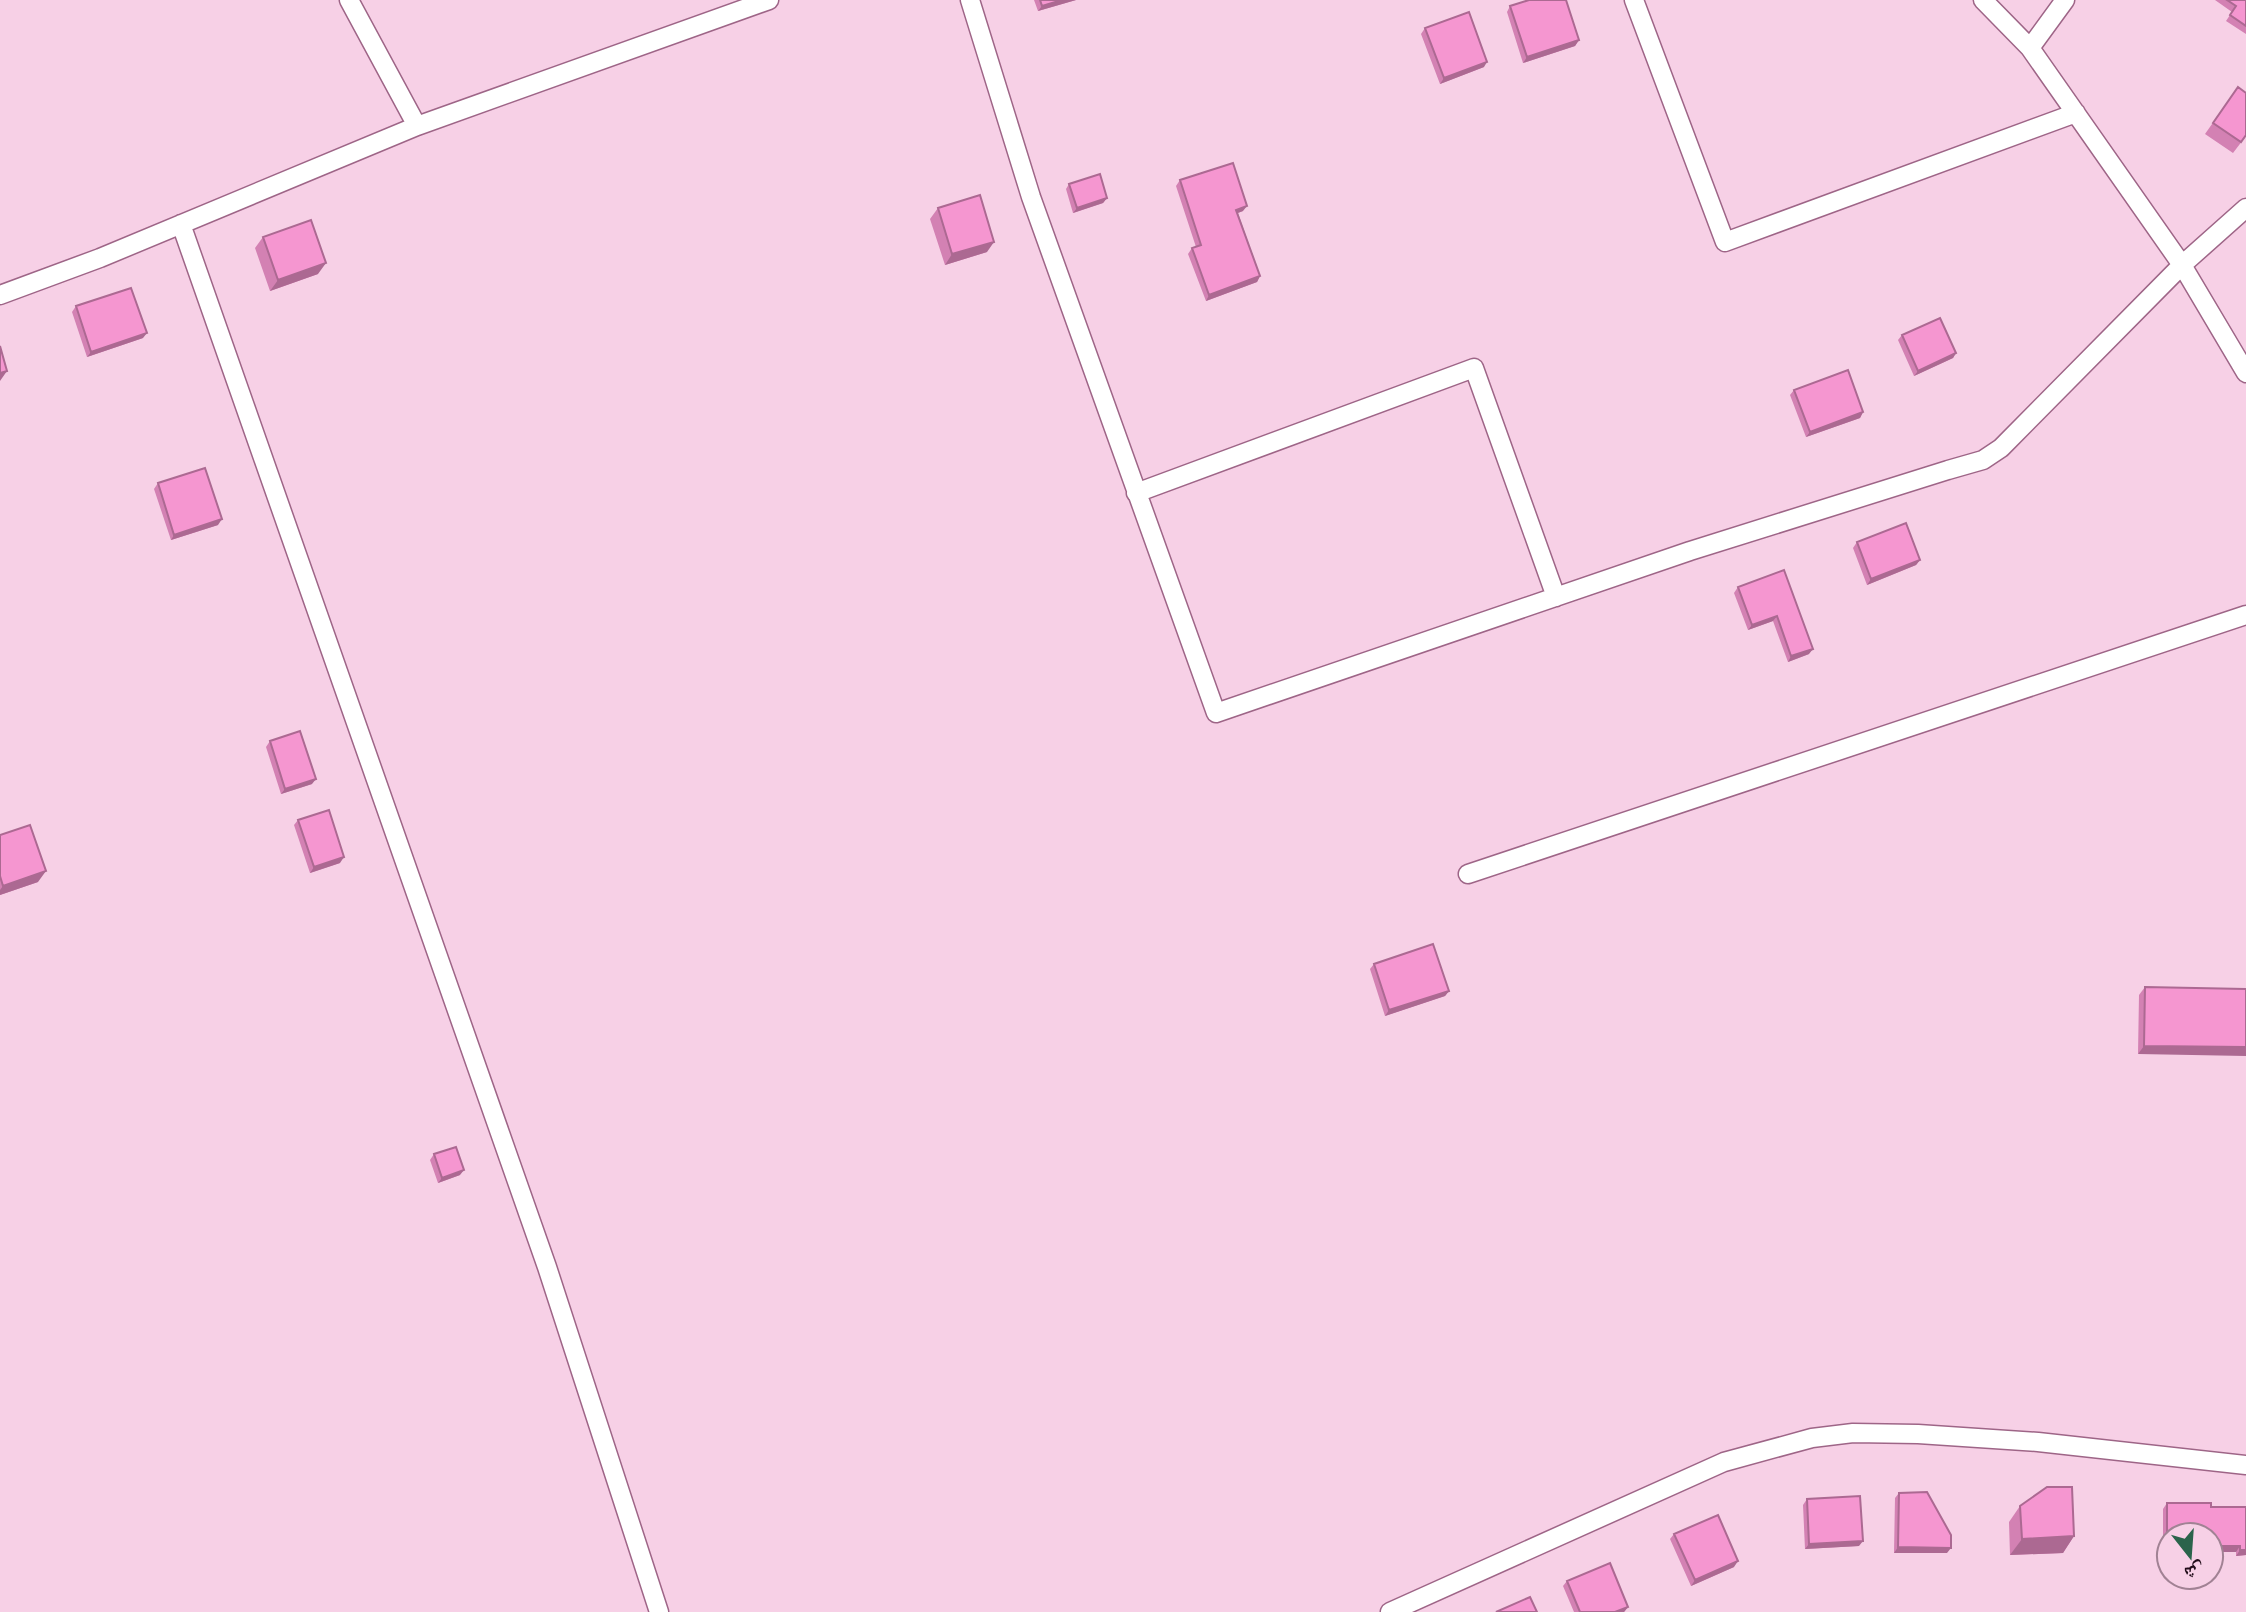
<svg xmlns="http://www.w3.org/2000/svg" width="2246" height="1612" font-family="'Space Grotesk','Noto Naskh Arabic',sans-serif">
<rect width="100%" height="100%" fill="#f7d0e6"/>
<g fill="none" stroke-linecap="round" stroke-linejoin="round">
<defs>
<path id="minor" d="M349 0 417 126
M970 0 1031 197 1216 713 1690 551 1948 470 1983 460 2001 448 2182 265 2246 208
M1634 0 1725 242 2076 113
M1983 0 2030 48 2182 265 2246 373
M2030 48 2065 0
M181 224 547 1267 659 1612
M0 295 100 258 417 126 769 0
M1136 493 1474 368 1556 597
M1468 874 2246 615
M1390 1612 1724 1462 1812 1438 1853 1433 1918 1434 2038 1442 2246 1465"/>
</defs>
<use href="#minor" stroke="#9e6587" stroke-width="21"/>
<use href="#minor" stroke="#fff" stroke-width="18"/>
</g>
<path fill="#d381b3" d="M1034 0H1076L1038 11Z
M2215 0H2246V34L2226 21 2232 12Z
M1510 6 1579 40 1575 46 1523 63 1507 12Z
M1425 28 1484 67 1440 84 1421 34Z
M2238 87 2246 136 2233 153 2205 134Z
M1180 180 1243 211 1238 213 1260 276 1257 282 1206 301 1188 254 1192 248 1196 247 1176 186Z
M1069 184 1107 198 1103 203 1073 213 1066 189Z
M938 208 987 252 945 265 930 219Z
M263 237 318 274 270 291 255 248Z
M76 306 143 338 87 357 72 312Z
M1902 335 1956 353 1953 358 1914 376 1898 340Z
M1794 390 1863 412 1860 418 1806 437 1790 395Z
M158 483 218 525 171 540 154 489Z
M1857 542 1920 560 1916 565 1867 585 1853 548Z
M1784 570 1809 654 1788 662 1773 621 1748 630 1734 593 1738 587Z
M270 741 312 784 281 794 266 747Z
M298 820 340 863 310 873 294 825Z
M0 835 38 882 0 895Z
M1374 964 1449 991 1445 996 1385 1016 1370 969Z
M2145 987 2246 989 2138 1054 2139 995Z
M434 1154 460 1175 438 1183 430 1160Z
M1899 1493 1947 1553H1894L1895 1498Z
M1807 1499 1859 1546 1805 1549 1803 1505Z
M2167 1503 2211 1507 2246 1555 2236 1556V1552H2163V1509Z
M2020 1506 2074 1536 2063 1553 2010 1555 2009 1522Z
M1674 1534 1734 1567 1691 1586 1670 1539Z
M1567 1581 1628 1607 1624 1612H1574L1563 1586Z"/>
<path fill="#ac6992" d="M1062 0H1076L1038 11 1042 6Z
M1579 40 1575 46 1523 63 1527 57Z
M1487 62 1484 67 1440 84 1444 78Z
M1107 198 1103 203 1073 213 1077 208Z
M1247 206 1243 211 1232 215 1236 210Z
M994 242 987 252 945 265 952 254Z
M326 263 318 274 270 291 278 280Z
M1260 276 1257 282 1206 301 1209 295Z
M147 333 143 338 87 357 91 352Z
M1956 353 1953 358 1914 376 1918 371Z
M7 371 0 381V373Z
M1863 412 1860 418 1806 437 1810 432Z
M222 519 218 525 171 540 174 535Z
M1920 560 1916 565 1867 585 1871 579Z
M1777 616 1773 621 1748 630 1752 625Z
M1813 649 1809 654 1788 662 1791 656Z
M316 779 312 784 281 794 285 789Z
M344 857 340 863 310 873 314 867Z
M46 871 38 882 0 895V890L3 886Z
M1449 991 1445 996 1385 1016 1389 1010Z
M2144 1046 2246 1047V1056L2138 1054Z
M464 1170 460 1175 438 1183 442 1178Z
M2074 1536 2063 1553 2010 1555 2022 1539Z
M1863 1541 1859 1546 1805 1549 1809 1544Z
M2211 1546H2240L2236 1552H2211Z
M1898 1547 1951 1548 1947 1553H1894Z
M2167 1547H2169V1552H2163Z
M2240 1550H2246V1555L2236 1556Z
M1738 1561 1734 1567 1691 1586 1695 1580Z
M1628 1607 1624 1612H1615Z"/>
<path fill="#f596d0" stroke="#ac6992" stroke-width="2" d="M1040 0H1062L1042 6Z
M1529 0H1566L1579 40 1527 57 1510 6Z
M2227 0H2246V26L2230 15 2236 6Z
M1469 12 1487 62 1444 78 1425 28Z
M2238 87 2246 93V135L2241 142 2213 123Z
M1233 163 1247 206 1236 210 1260 276 1209 295 1192 248 1201 245 1180 180Z
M1100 174 1107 198 1077 208 1069 184Z
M980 195 994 242 952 254 938 208Z
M311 220 326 263 278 280 263 237Z
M131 288 147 333 91 352 76 306Z
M1940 318 1956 353 1918 371 1902 335Z
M0 346 7 371 0 373Z
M1848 370 1863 412 1810 432 1794 390Z
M205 468 222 519 174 535 158 483Z
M1906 523 1920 560 1871 579 1857 542Z
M1784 570 1813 649 1791 656 1777 616 1752 625 1738 587Z
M300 731 316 779 285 789 270 741Z
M329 810 344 857 314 867 298 820Z
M30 825 46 871 3 886 0 876V835Z
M1433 944 1449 991 1389 1010 1374 964Z
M2145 987 2246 989V1047L2144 1046Z
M456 1147 464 1170 442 1178 434 1154Z
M2047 1487H2072L2074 1536 2022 1539 2020 1506Z
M1927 1492 1951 1535V1548L1898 1547 1899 1493Z
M1860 1496 1863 1541 1809 1544 1807 1499Z
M2167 1503H2211V1507H2246V1550H2240V1546H2211V1535H2169V1547H2167Z
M1718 1515 1738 1561 1695 1580 1674 1534Z
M1610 1563 1628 1607 1615 1612H1580L1567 1581Z
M1530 1597 1537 1612H1496Z"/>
<g transform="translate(2190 1556) rotate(163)"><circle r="33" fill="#f7d0e6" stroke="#a18294" stroke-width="2"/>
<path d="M0-5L12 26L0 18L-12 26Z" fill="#2b634b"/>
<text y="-10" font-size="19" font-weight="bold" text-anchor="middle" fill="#210c19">ش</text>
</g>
</svg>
